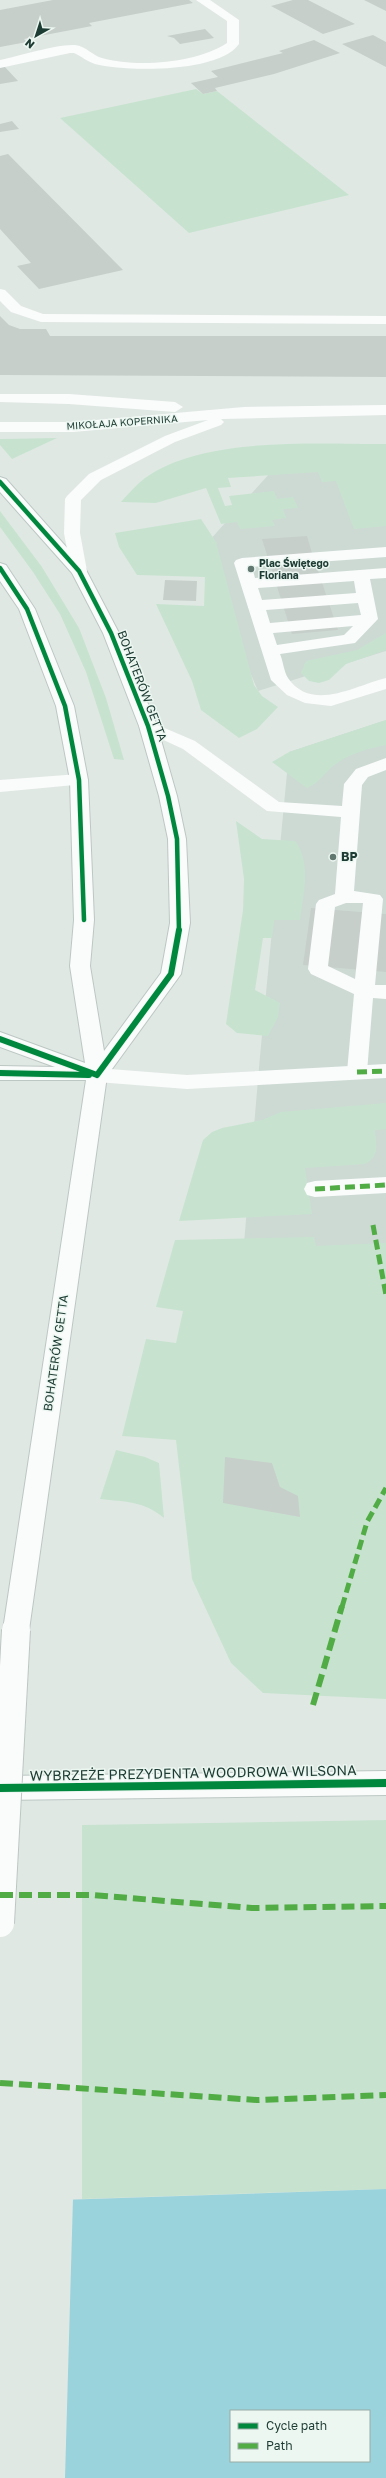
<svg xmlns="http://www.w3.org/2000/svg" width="386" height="2478" font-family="'Golos Text',sans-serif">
<rect width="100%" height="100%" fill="#e0e8e4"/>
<path fill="#cddad4" d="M296 444H386V651L258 691 199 552Z
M386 720V1695L215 1582 260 1056 289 752Z"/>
<path fill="#c7e3cf" d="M196 89 203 94 217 91 349 195 189 233 60 118Z
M57 438 12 459 0 445V439Z
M386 444V526L354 529 336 481 322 482 318 472 228 478 231 487 218 488 225 506 232 505 229 496 274 491 277 499 293 497 298 508 283 509 286 518 272 520 275 526 240 529 237 522 221 524 206 488 156 503 121 502C128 494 136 485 145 478 203 436 317 444 386 444Z
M0 511 42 567 79 628 106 698 124 760 114 759 86 672 60 614 33 572 0 527Z
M201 519 216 542 254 685 262 696 278 707 257 729 239 738 201 710 192 681 156 604 204 606 205 577 137 575 119 547 115 533Z
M386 633V650L346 664 329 680 319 683 309 681 301 673 306 661 357 650Z
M386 720V745C368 749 350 753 336 764 324 772 320 783 307 788L272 762 289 752Z
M236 821 262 839 295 841C312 863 303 894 300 920H274L272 938H263L255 990 280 1003 278 1017 268 1036 237 1033 226 1024 243 910 244 879Z
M386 1103V1129L375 1130C376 1144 380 1157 365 1164L305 1168 312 1214 179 1221 203 1140 212 1132 222 1128 262 1120 281 1112Z
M314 1237 316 1246 386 1243V1699L263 1693 231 1663 192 1579 176 1440 122 1436 146 1339 176 1343 183 1311 156 1307 175 1240Z
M116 1450 145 1457 159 1463 164 1518C144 1501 126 1502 100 1499Z
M386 1820V2189L82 2199V1825Z"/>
<path fill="#9bd3dc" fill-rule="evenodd" d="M386 2189V2478H0V2202ZM231 2411H369V2461H231Z"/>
<path fill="#e0e8e4" d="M73 2198 65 2478H0V2200Z"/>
<path fill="#c7cfcb" d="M53 0H189L193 3 89 23 92 26 24 39 27 42 0 47V10Z
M293 0H308L355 24 323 34 271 6Z
M364 0H386V11Z
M205 29 214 38 180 44 174 38 167 36Z
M373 35 386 42V67L342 44Z
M314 40 340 53 274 74 215 88 217 91 203 94 191 83 218 77 211 71 283 53 279 51Z
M4 66 18 81 0 84V67Z
M12 121 19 129 0 132V124Z
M8 154 123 270 39 289 17 266 31 263 0 229V156Z
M0 316 9 325 20 329H46L50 336H386V377L0 375Z
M307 536 312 553 338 630 292 634 262 539Z
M165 580 197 581 196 601 163 600Z
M311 908 386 914V972L303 965Z
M225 1457 272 1463 280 1487 298 1496 300 1517 223 1503Z"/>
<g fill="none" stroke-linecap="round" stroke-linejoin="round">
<defs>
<path id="secondary" d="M0 477 6 479 85 568 119 633 157 726 177 796 186 839 190 923 181 974 107 1076 29 1630 25 1638 16 1641 7 1638 3 1630 86 1080H0V1066L55 1067 0 1047V1032L85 1063 70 966 74 920 70 780 56 706 19 609 0 581V563L6 565 35 609 74 706 88 780 94 920 90 966 104 1051 161 973 170 923 168 839 159 796 139 726 103 633 72 573 0 492Z
M386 1771V1795L0 1800V1776Z"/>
</defs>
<use href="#secondary" stroke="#bcc7c3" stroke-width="2"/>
<path fill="#fafcfb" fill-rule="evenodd" d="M196 0H210L239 20V44C219 73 126 72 95 64 88 62 81 56 74 53H70L0 68V60C20 56 56 44 75 45 86 46 93 56 102 58 137 68 197 63 227 43V21Z
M0 289 5 290 21 306 43 314 386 316V324L41 322 11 312 0 301Z
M386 547V557L252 567 255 578 386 568V578L370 579 378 619 355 643 280 654C283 661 284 672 288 678 312 713 356 685 386 678V689L331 706 305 703 287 695 271 680 234 563 236 560 242 558ZM354 581 356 593 262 600 258 588ZM358 603 361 615 270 623 266 610ZM353 626 344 635 277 645 273 633Z
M148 721 195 741 279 802 342 806 344 784 356 769 386 758V770L368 777 362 785 354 891 380 895 383 899 375 985H386V999L373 998 367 1072 364 1077 357 1079 350 1077 347 1072 354 994 311 974 308 969 316 904 319 900 335 894 341 817 267 811 183 749 142 730 139 726 142 722ZM346 903H363L355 979 328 966 335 907Z
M79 774 85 776 88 780 85 784 0 792V780Z"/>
<path fill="#fafcfb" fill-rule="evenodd" d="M0 394H69L175 402 183 407 175 412 69 404 0 402Z
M386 405V415L221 419 224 422 221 425 175 442 101 480 81 500 80 533 87 571 85 574H73L71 571 64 533 65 499 67 496 89 474 165 436 208 420 73 432H0V422H73L244 407Z
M386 1064V1078L187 1089 97 1082 90 1080 87 1075 90 1070 97 1068 187 1075Z
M386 1177V1193L315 1197 307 1195 304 1189 307 1183 315 1181Z"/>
<use href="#secondary" fill="#fafcfb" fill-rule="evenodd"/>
<defs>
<path id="secondary-bridge" d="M0 1923 16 1630"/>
</defs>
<use href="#secondary-bridge" stroke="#bcc7c3" stroke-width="30" stroke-linecap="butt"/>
<use href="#secondary-bridge" stroke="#fafcfb" stroke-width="28"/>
<path stroke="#52ac45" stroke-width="5" stroke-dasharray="10 5" stroke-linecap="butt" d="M357 1072 386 1071
M315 1189 386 1185
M373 1225 386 1295
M342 1607 367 1522 386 1488"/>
<path stroke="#52ac45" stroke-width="6" stroke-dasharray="13 6" stroke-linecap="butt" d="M313 1705 342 1606
M0 1895H92L252 1908 386 1906
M0 2083 257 2100 386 2095"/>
<defs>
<path id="cycleway-far2" d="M0 482 79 571 111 633 148 726 168 796 177 839 179 931
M0 568 27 609 65 706 79 780 84 920"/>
<path id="cycleway-far1" d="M0 1039 97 1075
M0 1073 89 1075
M97 1075 171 974 179 930"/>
<path id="cycleway" d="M0 1788 386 1783"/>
</defs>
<use href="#cycleway-far2" stroke="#edf7f2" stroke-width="6"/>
<use href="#cycleway-far1" stroke="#edf7f2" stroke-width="8"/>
<use href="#cycleway" stroke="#edf7f2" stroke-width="10"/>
<use href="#cycleway-far2" stroke="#00873e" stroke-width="4.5"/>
<use href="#cycleway-far1" stroke="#00873e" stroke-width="6"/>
<use href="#cycleway" stroke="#00873e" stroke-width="8"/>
</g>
<g fill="#617871" stroke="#edf7f2" stroke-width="1.5">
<circle cx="251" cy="569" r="4"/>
<circle cx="333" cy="857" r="4"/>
</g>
<g text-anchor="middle" stroke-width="3" stroke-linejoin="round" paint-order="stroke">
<g font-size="10" fill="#1d3c33" stroke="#edf7f2">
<text transform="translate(122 422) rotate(-4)" y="4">MIKOŁAJA KOPERNIKA</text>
</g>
<g font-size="10" font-weight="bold" fill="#1d3c33" stroke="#edf7f2" text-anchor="start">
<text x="259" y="567">Plac Świętego<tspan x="259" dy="12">Floriana</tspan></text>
</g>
<g font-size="12" fill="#1d3c33" stroke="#edf7f2">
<text transform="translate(142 686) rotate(69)" y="4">BOHATERÓW GETTA</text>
<text transform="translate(56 1353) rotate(-82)" y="4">BOHATERÓW GETTA</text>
</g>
<g font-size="12" font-weight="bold" fill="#1d3c33" stroke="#edf7f2" text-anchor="start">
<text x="341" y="861">BP</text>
</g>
<g font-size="14" fill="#1d3c33" stroke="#edf7f2">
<text transform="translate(193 1773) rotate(-1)" y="5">WYBRZEŻE PREZYDENTA WOODROWA WILSONA</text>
</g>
</g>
<rect x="230" y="2410" width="140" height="52" fill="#edf7f2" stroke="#9aaca6"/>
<rect x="238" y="2423" width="20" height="6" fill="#00873e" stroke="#9aaca6"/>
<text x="266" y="2430" font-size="12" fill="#1d3c33">Cycle path</text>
<rect x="238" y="2443" width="20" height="6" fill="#52ac45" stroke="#9aaca6"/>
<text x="266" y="2450" font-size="12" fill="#1d3c33">Path</text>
<g transform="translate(36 36) rotate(219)" stroke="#edf7f2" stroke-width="3" paint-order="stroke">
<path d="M0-3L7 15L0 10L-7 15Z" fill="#1d3c33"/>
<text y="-6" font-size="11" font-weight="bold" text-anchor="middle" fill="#1d3c33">N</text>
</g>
</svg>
